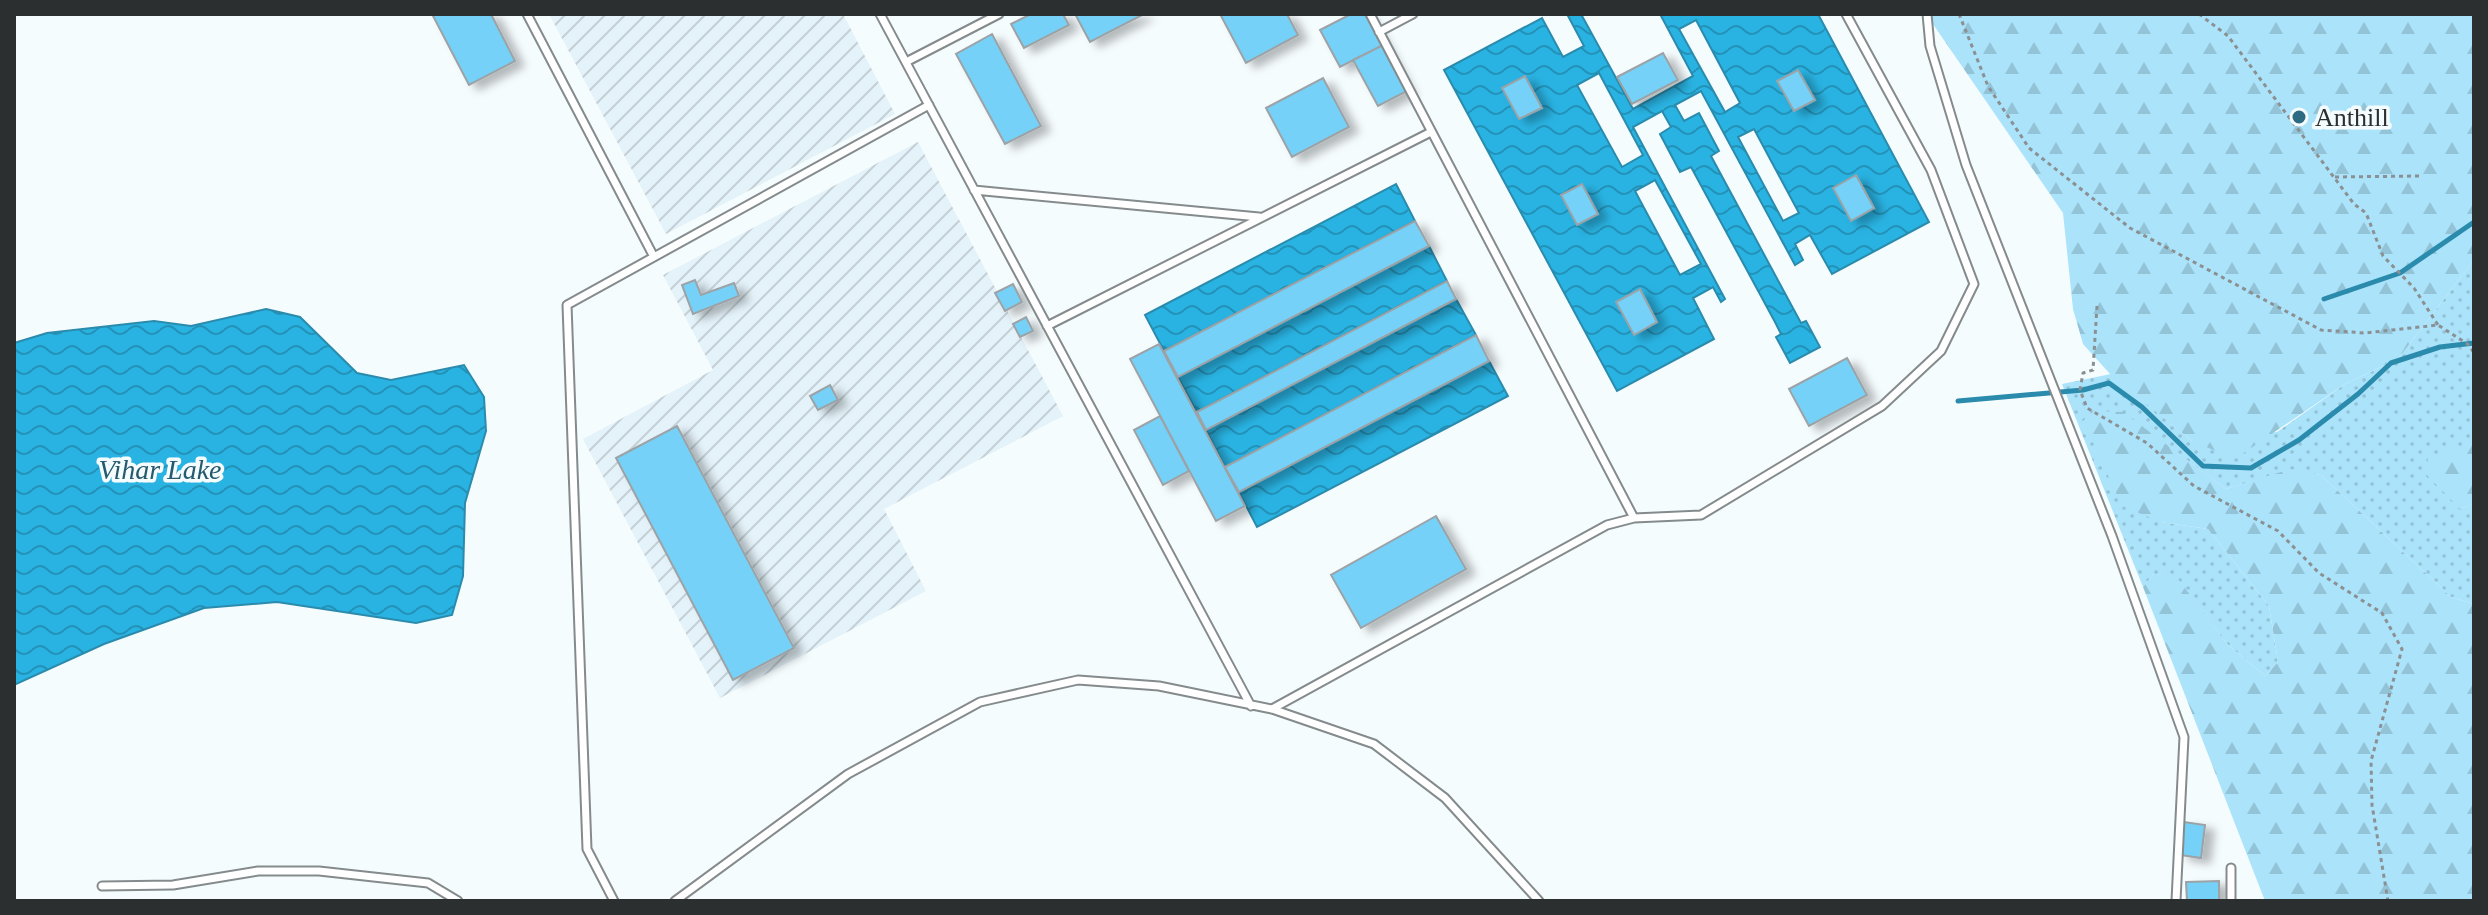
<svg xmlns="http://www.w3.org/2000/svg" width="2488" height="915" font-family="'Times New Roman',serif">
<defs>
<pattern id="industrial-furrows" width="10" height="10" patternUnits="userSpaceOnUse" patternTransform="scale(2)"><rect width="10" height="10" fill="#e4f2f9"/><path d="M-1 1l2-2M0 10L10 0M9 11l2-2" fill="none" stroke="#c4d0d6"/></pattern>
<pattern id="grass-dots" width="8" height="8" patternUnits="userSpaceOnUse" patternTransform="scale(2)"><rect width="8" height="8" fill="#abe3fb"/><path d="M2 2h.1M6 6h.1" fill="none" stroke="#93c3d7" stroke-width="1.8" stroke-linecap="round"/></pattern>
<pattern id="forest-firs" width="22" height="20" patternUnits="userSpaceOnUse" patternTransform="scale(2)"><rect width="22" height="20" fill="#abe3fb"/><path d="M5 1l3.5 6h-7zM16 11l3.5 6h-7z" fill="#93c3d7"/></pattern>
<pattern id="water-waves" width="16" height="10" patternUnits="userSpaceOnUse" patternTransform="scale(2)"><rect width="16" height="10" fill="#29b3e2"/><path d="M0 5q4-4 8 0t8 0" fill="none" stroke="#2392b8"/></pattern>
<filter id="shadow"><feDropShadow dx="9" dy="5" stdDeviation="4" flood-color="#0004"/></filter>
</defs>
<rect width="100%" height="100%" fill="#f5fcfe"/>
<path fill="url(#industrial-furrows)" d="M549 14H843L895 114 666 234Z
M918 142 1063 416 884 509 926 591 720 698 583 439 713 370 663 275Z"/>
<path fill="url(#grass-dots)" d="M2474 260V445H2468L2460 509 2474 504V604L2451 597 2321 475 2290 470 2226 489 2123 413 2161 522 2208 529 2269 606 2278 662 2265 676 2227 644 2175 576 2154 574 2143 587 2062 384 2111 374 2192 441 2277 432 2345 384 2398 359Z"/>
<path fill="url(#forest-firs)" d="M1926 14H2474V260L2398 359 2345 384 2235 459 2192 441 2111 375 2083 344 2073 309 2063 213Z
M2094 411 2123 412 2226 489 2290 469 2321 475 2451 597 2474 604V901H2265L2143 587 2154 574 2175 575 2227 644 2265 676 2278 662 2269 606 2208 529 2161 522 2122 506 2083 421Z
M2468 445H2474V504L2460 509 2427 475 2428 456Z"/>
<path fill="url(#water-waves)" stroke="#2a8bad" stroke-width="2" fill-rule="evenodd" d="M1567 14H1581L1633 109 1693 76 1660 14H1818L1929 222 1832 274 1810 235 1795 244 1803 260 1795 265 1701 91 1675 105 1684 121 1699 113 1719 151 1711 156 1801 323 1806 321 1820 347 1790 363 1776 337 1781 334 1775 322 1691 167 1680 172 1660 134 1671 127 1662 111 1633 127 1725 299 1721 302 1713 287 1693 298 1714 339 1617 391 1444 70 1542 18 1563 57 1584 46ZM1696 20 1740 103 1725 112 1679 29ZM1599 73 1643 155 1622 167 1577 85ZM1754 129 1799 213 1783 221 1738 137ZM1655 180 1701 264 1680 275 1635 191Z
M1396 184 1415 221 1164 351 1145 315Z
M1429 246 1447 281 1197 412 1178 377Z
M1456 299 1476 335 1225 467 1206 430Z
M266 309 300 317 357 373 391 380 464 365 484 397 486 431 465 503 463 576 452 615 416 623 277 602 204 608 104 644 14 685V343L47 333 154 321 191 326Z
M1489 361 1508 396 1257 527 1239 492Z"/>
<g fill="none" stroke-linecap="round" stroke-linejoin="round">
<path stroke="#2a8bad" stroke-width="5" d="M2324 299 2400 273 2474 222
M1958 401 2083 390 2109 383 2142 407 2203 466 2251 468 2299 440 2358 394 2391 363 2440 347 2474 343"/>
</g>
<path fill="#74d1f7" stroke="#9ca2a5" stroke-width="2" filter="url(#shadow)" d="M432 14H491L515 61 469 85Z
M1031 14H1063L1069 25 1024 48 1011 24Z
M1075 14H1144L1090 42Z
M1220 14H1287L1298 35 1246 63Z
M1351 14H1366L1383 45 1340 67 1320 30Z
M992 34 1041 126 1005 144 956 54Z
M1383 45 1407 91 1378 106 1353 60Z
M1663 53 1678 80 1632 104 1617 77Z
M1798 70 1815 100 1794 111 1777 81Z
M1525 76 1542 108 1519 119 1502 88Z
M1323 78 1349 127 1292 157 1266 108Z
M1856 175 1874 208 1851 221 1833 188Z
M1582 184 1598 214 1577 225 1561 195Z
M1415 221 1429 246 1178 377 1164 351Z
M695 280 701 295 734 283 739 296 693 314 682 285Z
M1447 281 1456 299 1206 430 1197 412Z
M1013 284 1022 302 1005 311 995 293Z
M1640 289 1657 322 1634 335 1616 302Z
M1026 317 1033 331 1020 337 1013 324Z
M1476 335 1489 361 1239 492 1225 467Z
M1159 344 1245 506 1216 521 1130 359Z
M1847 358 1867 395 1809 426 1789 389Z
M830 385 838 400 818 410 810 396Z
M1160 416 1189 471 1163 485 1134 430Z
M677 426 794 648 733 680 616 458Z
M1436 516 1466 569 1361 628 1331 575Z
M2184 822 2205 825 2201 858 2180 855Z
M2219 881V901H2187L2186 882Z"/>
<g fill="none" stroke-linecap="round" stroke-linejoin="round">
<defs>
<path id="lane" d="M527 14 654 257
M880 14 1251 706
M1370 14 1634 518
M1927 14 1930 46 1966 165 2112 536 2184 737 2176 901
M1379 32 1413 14
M906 62 999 14
M974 190 1259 217
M1047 326 1431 132
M1272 709 1607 525 1634 518 1701 515 1882 406 1941 351 1974 284 1931 170 1846 14
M102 886 173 885 258 871H319L428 883 458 901
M614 901 587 849 567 305 929 105
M675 901 848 774 980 702 1078 680 1159 686 1272 709 1374 744 1445 798 1539 901
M2231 901V868"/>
</defs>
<use href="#lane" stroke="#858b8d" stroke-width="11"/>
<path stroke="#8b9092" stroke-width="3" stroke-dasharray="4 4" stroke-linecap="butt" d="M1959 14 1988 86 2029 148 2130 228 2321 330 2365 333 2438 325 2469 345 2474 353
M2199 14 2228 36 2354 204 2366 213 2383 256 2414 288 2438 325
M2335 177 2420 176
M2097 306 2093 370 2083 373 2080 390 2087 408 2147 443 2194 486 2278 531 2319 573 2382 613 2402 649 2371 761 2372 805 2388 901"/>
<use href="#lane" stroke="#fff" stroke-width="7"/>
</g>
<circle fill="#2e6a82" stroke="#f5fcfe" stroke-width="3" cx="2299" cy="117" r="8"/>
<g text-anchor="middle" stroke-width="7" stroke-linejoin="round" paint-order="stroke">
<g font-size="26" fill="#2c2f30" stroke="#f5fcfe" text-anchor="start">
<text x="2315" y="126">Anthill</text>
</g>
<g font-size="28" font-style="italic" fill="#265a6e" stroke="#f5fcfe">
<text x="160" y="479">Vihar Lake</text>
</g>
</g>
<rect width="2488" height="915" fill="none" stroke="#2c2f30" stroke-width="32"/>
</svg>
